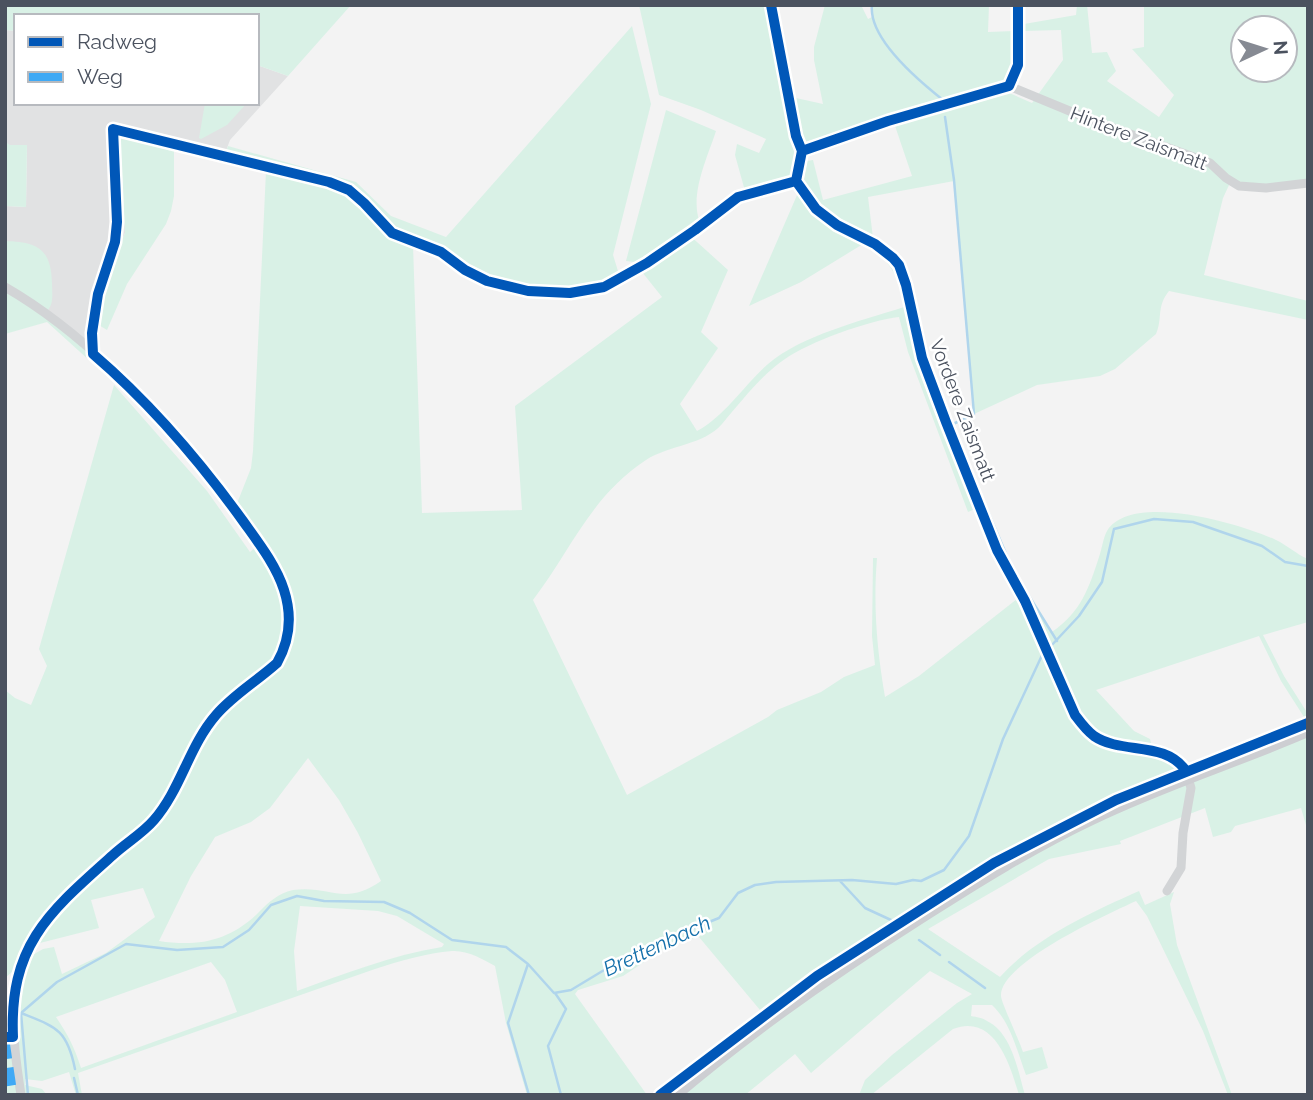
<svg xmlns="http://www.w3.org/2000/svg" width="1313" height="1100" font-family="Raleway,sans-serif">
<rect width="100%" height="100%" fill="#f3f3f3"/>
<path fill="#e1e2e3" d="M5 30 16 31V103H257V65L288 76 230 140 223 159 126 134 120 138 125 233 99 296 95 350 5 283V206L26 207 27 148V145H9L5 142Z"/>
<path fill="#d9f1e6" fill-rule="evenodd" d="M5 5H351L288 76 257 65V16H16V31L5 30Z
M639 5H768L772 22 780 19 796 98 823 104 814 60V47L825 5H861L868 19 872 17V5H989L988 32 1014 31V64L1007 92 1032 103 1063 60 1061 30 1022 31 1024 24 1076 15 1077 5H1087L1092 53 1107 52 1116 71 1107 81 1159 117 1174 95 1132 49 1144 47V5H1308V186L1229 185 1223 198 1204 275 1308 301V320L1169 291C1156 307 1163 318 1156 334L1115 369 1100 376 1037 385 974 414 954 181 868 197 873 238 892 249 905 266 911 281 921 346 948 419 1014 570 1052 632C1081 612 1089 588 1099 557 1102 549 1103 538 1107 531 1131 491 1242 524 1276 540 1287 545 1296 554 1308 559V622L1263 635 1284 676 1308 714V832L1301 808 1235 826 1231 832 1213 837 1205 808 1120 841 1121 844 1049 859 928 929 1000 977C1036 937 1090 913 1139 891L1145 905 1174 892 1170 904 1177 945 1232 1095H1228L1203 1031 1147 916 1136 901C1108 914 999 963 1001 996 1001 1002 1020 1042 1023 1052L1042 1047 1048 1068 1026 1075C1017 1051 1011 1023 992 1005H972L971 1016C976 1017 983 1018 987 1021 1012 1033 1018 1071 1025 1095H1019C1010 1065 995 1013 953 1029L871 1095H859L865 1080 892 1055 957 1003 972 994 930 971 811 1073 795 1054 745 1095H655L760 1010 699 937 667 947 623 976 578 990 575 994 647 1095H527L506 1023 495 966C483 959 467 950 452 951 427 953 400 961 375 969L78 1073 82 1095H76L69 1072 42 1081 25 1079V1085L42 1089 47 1095H5V999V1022H18L21 977 29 957 43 949 54 947 62 974 106 953 155 917 143 888 91 900 99 928 36 944 25 941 12 972 5 978V690L15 698 31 705 47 666 39 649 114 385 207 491 250 552 257 546C208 478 155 412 92 357L90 361 47 322 5 334V241C38 242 51 249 52 283 52 293 54 303 48 310L135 386 179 431 236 506 251 468 253 451 266 171 223 159 228 146 356 182 391 216 446 237 632 26 651 104 613 255 621 281C575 307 509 297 465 271 446 260 435 250 413 245L422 513 522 510 515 406 662 297 634 262 626 261 666 110 716 131C707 159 688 197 701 225L687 233 728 270 701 332 718 348 680 404 697 431C726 415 743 386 768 364 802 335 861 321 904 307 897 274 893 262 863 244L801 282 749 306 804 179 807 161 813 160 823 200 912 176 892 117 795 145C797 157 797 171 788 180L745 191 735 155 737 144 759 153 766 139 701 110 659 95ZM1243 28H1285V70H1243ZM899 317 908 352 968 512 975 509 1017 599 919 676 885 697C877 650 873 606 877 558H873L872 636 875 665 844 677 821 692 777 710 768 717 627 795 533 600C571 550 591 496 646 460 669 445 704 445 722 424 741 402 761 375 785 359 809 342 870 320 899 317ZM1259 636 1281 681 1304 717 1303 722 1190 766 1171 752 1152 747 1150 739 1134 731 1096 690ZM308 758 339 800 358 833 381 881C344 907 331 885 293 890 278 893 268 903 258 913 229 941 198 947 159 941L191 876 215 837 251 822 270 808ZM300 906 378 911 397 916 444 944 442 947C392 955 344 974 297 991L294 951ZM211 962 225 980 237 1012 81 1068C74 1046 68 1035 56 1017Z
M205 103H247L227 125 201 139 199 138Z
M126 134 174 147V196L171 211 166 224 127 284 107 330 97 324 99 296 125 233 120 138Z
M5 142 10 145H27L26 207 5 206Z"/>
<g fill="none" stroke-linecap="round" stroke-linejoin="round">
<path stroke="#b0d5ec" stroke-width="2.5" d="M872 5C868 39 919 81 943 100
M945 117 954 180 974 414 951 425
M966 460 1013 570 1057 641
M1050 647 1079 616 1102 582 1114 529 1154 519 1193 522 1262 546 1285 562 1308 566
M840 881 865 908 891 920
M919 940 940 955
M949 962 985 988
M528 964 508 1023 529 1095
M555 993 566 1009 548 1046 561 1095
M16 1014 21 1013 57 982 126 944 177 950 223 947 249 930 271 905 297 896 324 901 384 902 410 913 452 940 506 947 528 964 554 993 571 990 634 952 719 918 738 893 755 885 776 882 852 880 896 884 913 880 921 881 944 870 969 836 1003 739 1044 651
M74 1078 78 1095
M28 1095 21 1013C56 1027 67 1029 75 1069"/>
<path stroke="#d2d4d6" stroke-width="9" d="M1009 86 888 121 802 151 796 181 816 209 837 225 875 244 893 258 899 265 906 285 922 358 946 422 997 550 1025 601 1075 715 1084 728 1107 743 1171 755 1186 771 1191 788 1183 833 1181 868 1167 891
M1009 86 1089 119 1210 163 1226 178 1239 186 1266 188 1308 183
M1009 86 1018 65V5
M5 287C83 332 146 400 203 468 237 510 321 606 277 662 259 685 230 695 214 718 191 750 180 787 155 818 144 833 126 844 112 856 90 876 62 900 44 923 3 973 12 1035 21 1095"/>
<path stroke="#cdced2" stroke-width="10" d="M677 1095C753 1030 837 972 922 918 977 883 1033 848 1092 820 1162 786 1236 763 1308 732"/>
<path stroke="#3fa9f5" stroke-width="9" stroke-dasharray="18 9" stroke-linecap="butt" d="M5 1041 13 1095"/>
<defs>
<path id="cycleway" d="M771 5 796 136 802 151 796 181 816 209 837 225 875 244 893 258 899 265 906 285 922 358 946 422 997 550 1025 601 1075 715C1081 723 1086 730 1094 736 1122 755 1165 740 1186 771
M802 151 888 121 1009 86 1018 65V5
M5 1037H13C9 945 49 912 113 855 126 843 143 833 154 820 181 789 189 746 216 715 233 695 257 681 277 663 290 640 292 615 284 590 276 565 258 542 243 521 199 460 150 403 93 354L92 333 98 294 115 242 117 222 113 129 329 182 349 190 364 203 392 233 441 252 465 270 487 281 528 291 570 293 604 287 647 263 695 230 738 197 796 181
M660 1095 817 976 994 863 1116 800 1308 723"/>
</defs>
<use href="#cycleway" stroke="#fff" stroke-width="15"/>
<use href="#cycleway" stroke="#0057b8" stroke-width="10"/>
</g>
<g text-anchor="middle" stroke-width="5" stroke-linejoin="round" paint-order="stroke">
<g font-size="19" fill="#4b525f" stroke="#fff">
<text transform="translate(1139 138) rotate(21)" y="7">Hintere Zaismatt</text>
<text transform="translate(963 410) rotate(69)" y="7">Vordere Zaismatt</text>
</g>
<g font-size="21" font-style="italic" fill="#136faa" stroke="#fff">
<text transform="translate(657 946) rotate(-25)" y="7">Brettenbach</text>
</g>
</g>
<rect width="1313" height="1100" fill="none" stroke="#4b525f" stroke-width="14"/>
<rect x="14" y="14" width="245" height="91" fill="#ffffff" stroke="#b7babf" stroke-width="2"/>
<rect x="28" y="37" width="35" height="10" fill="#0057b8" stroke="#b7babf" stroke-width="2"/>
<text x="77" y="49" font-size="21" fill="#4b525f">Radweg</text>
<rect x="28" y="72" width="35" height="10" fill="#3fa9f5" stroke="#b7babf" stroke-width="2"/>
<text x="77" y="84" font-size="21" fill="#4b525f">Weg</text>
<g transform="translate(1264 49) rotate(86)"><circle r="33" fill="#ffffff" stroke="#b7babf" stroke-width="2"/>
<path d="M0-5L12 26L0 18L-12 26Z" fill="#868a93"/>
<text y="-10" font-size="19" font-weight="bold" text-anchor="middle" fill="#4b525f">N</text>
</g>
</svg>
